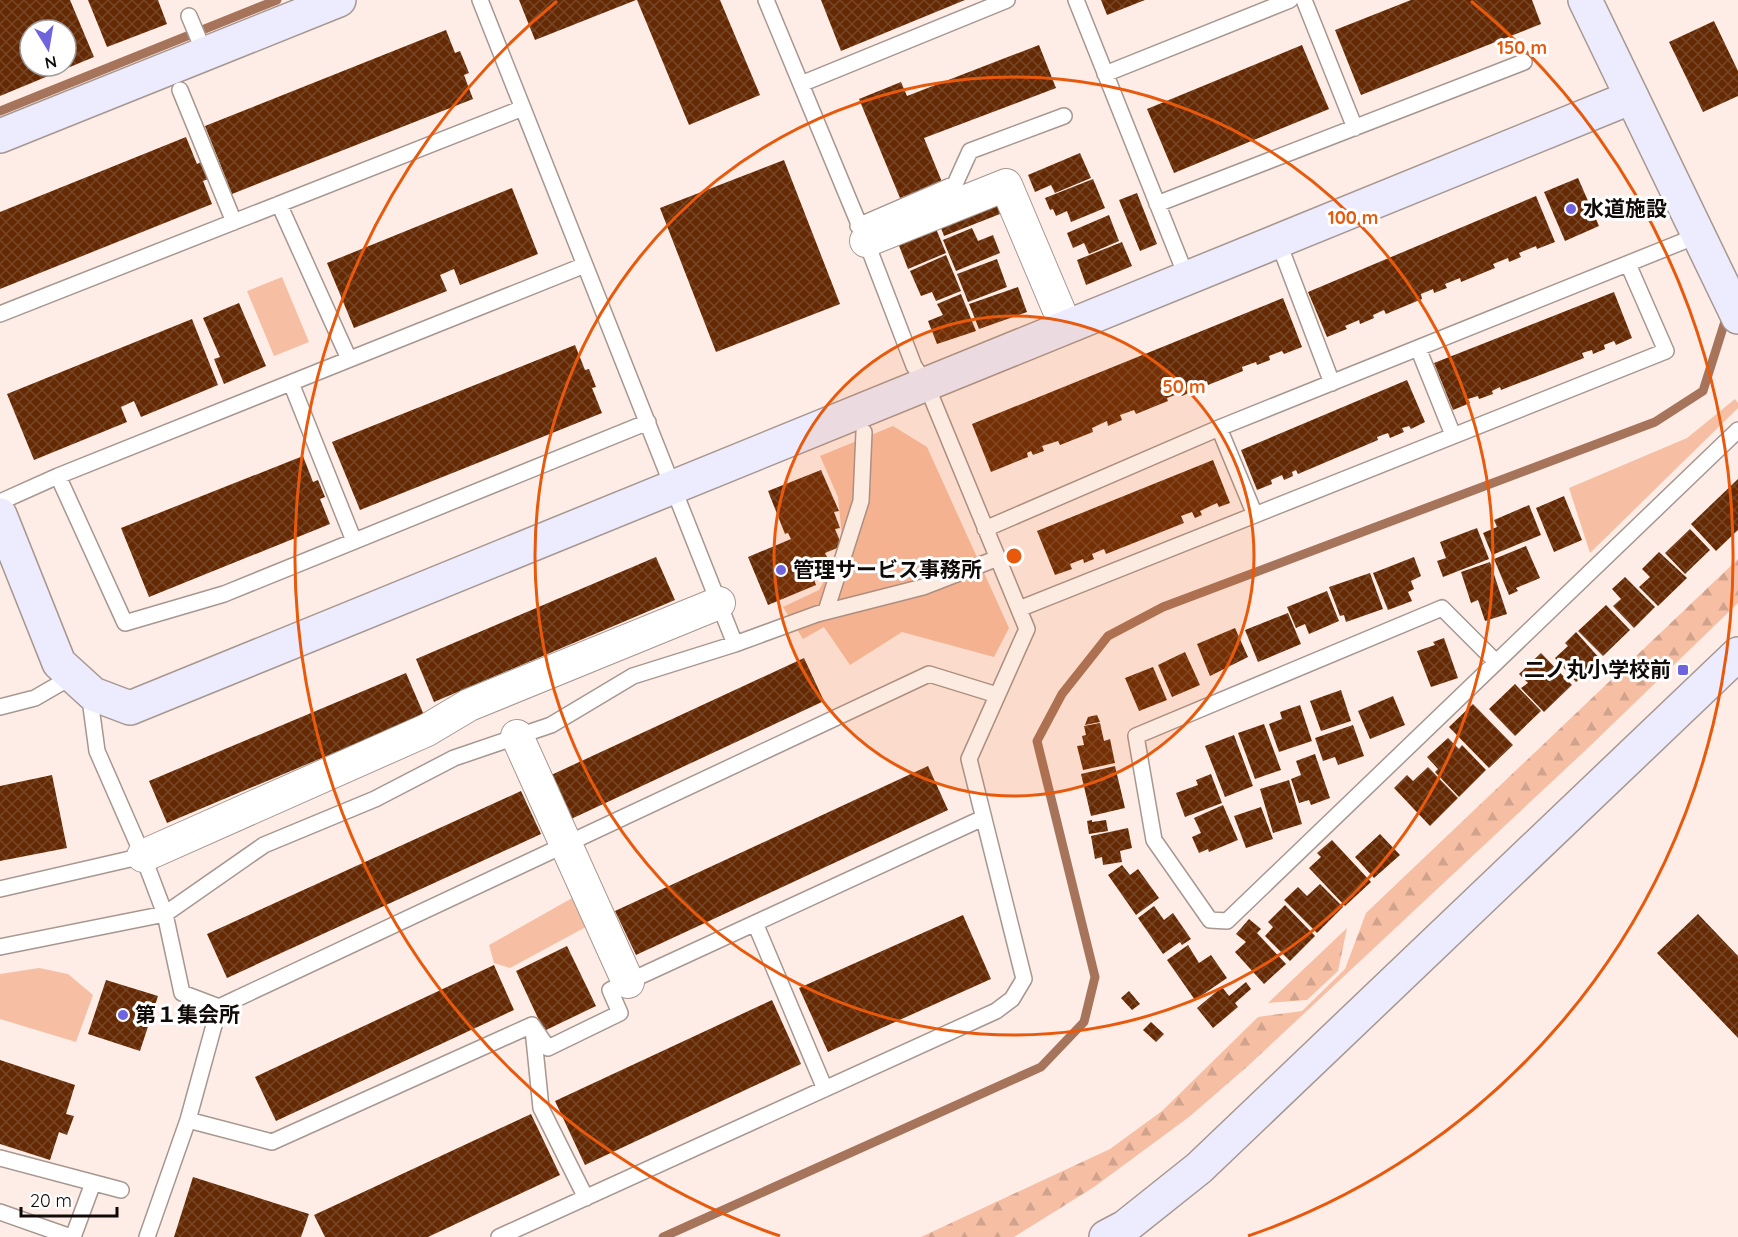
<svg xmlns="http://www.w3.org/2000/svg" width="1738" height="1237" font-family="Quicksand,'Noto Sans JP',sans-serif">
<defs>
<pattern id="forest-firs" width="22" height="20" patternUnits="userSpaceOnUse" patternTransform="scale(1.5)"><rect width="22" height="20" fill="#f6bfa4"/><path d="M5 1l3.5 6h-7zM16 11l3.5 6h-7z" fill="#d2a38c"/></pattern>
<pattern id="building-cross-hatch" width="8" height="8" patternUnits="userSpaceOnUse" patternTransform="scale(1.5)"><rect width="8" height="8" fill="#652a04"/><path d="M0 0l8 8M0 8l8-8" fill="none" stroke="#754627"/></pattern>
</defs>
<rect width="100%" height="100%" fill="#feede6"/>
<path fill="#f6bfa4" d="M282 277 309 342 274 356 247 291Z
M1735 399 1738 403V408L1590 553 1569 488 1687 438Z
M893 426 927 447 1009 628 994 657 902 632 850 665 824 627 803 639 783 607 819 590 843 547 838 497 820 456Z
M581 893 595 922 510 968 494 963 489 945Z
M39 968 68 974 93 995 76 1042 0 1019V974Z"/>
<path fill="url(#forest-firs)" d="M1738 559V603L1589 747 1249 1065 1189 1117 1094 1187 1014 1237H921L1110 1149 1162 1111 1258 1017 1302 1011 1345 969 1366 913Z
M1347 928 1338 971 1307 1000 1268 1003Z"/>
<g fill="none" stroke-linecap="round" stroke-linejoin="round">
<path stroke="#a6745b" stroke-width="9" d="M0 111 277 0
M663 1237 1041 1067 1084 1022 1095 977 1037 741 1062 694 1108 636 1163 607 1655 422 1703 391 1727 315"/>
</g>
<path fill="url(#building-cross-hatch)" fill-rule="evenodd" d="M0 0H70L94 57 0 96ZM30 30H66V66H30Z
M88 0H158L167 24 107 47Z
M519 0H636L535 40Z
M637 0H720L760 95 689 125Z
M821 0H965L841 51Z
M1101 0H1145L1107 15Z
M1411 0H1532L1541 24 1361 95 1335 30Z
M1714 21 1738 71V96L1703 112 1669 42Z
M446 30 455 53 460 51 469 73 464 75 473 99 232 194 205 126Z
M1039 45 1056 88 924 138 942 182 900 198 859 99 901 82 907 96Z
M1302 45 1329 109 1174 173 1147 109Z
M186 137 197 164 201 162 208 179 203 181 212 204 0 289V212Z
M1080 153 1091 178 1055 193 1051 185 1035 192 1028 175Z
M784 160 840 304 716 352 660 208Z
M1578 178 1599 226 1565 241 1544 192Z
M1093 179 1105 208 1071 222 1067 211 1056 216 1053 209 1050 210 1045 198Z
M512 188 538 254 460 285 454 269 440 275 447 291 354 328 327 263Z
M992 193 1000 214 944 236 936 215Z
M1137 193 1157 244 1140 251 1119 200Z
M1536 196 1555 242 1537 249 1536 246 1519 253 1521 257 1509 262 1508 258 1493 264 1495 268 1461 282 1460 278 1445 284 1447 288 1434 293 1433 289 1421 294 1422 299 1386 314 1384 310 1373 315 1374 318 1360 324 1359 320 1345 326 1347 329 1327 337 1308 292Z
M1109 215 1119 241 1089 254 1084 243 1073 248 1067 233Z
M932 219 946 253 908 269 898 243Z
M972 228 978 241 993 235 1000 253 956 271 943 240Z
M1122 242 1132 266 1086 285 1077 260Z
M946 255 961 291 936 301 932 292 921 296 910 271Z
M997 259 1007 287 968 302 957 274Z
M1018 287 1027 312 979 329 969 304Z
M1614 292 1632 338 1616 345 1614 341 1604 345 1605 349 1593 354 1592 350 1582 353 1584 358 1501 390 1500 387 1492 391 1493 394 1479 399 1478 396 1468 399 1470 403 1453 410 1434 363Z
M961 294 976 331 937 344 928 321 943 315 937 304Z
M1283 298 1302 347 1284 354 1282 351 1269 356 1270 360 1257 365 1256 362 1242 367 1243 371 1208 385 1207 381 1194 387 1195 390 1182 396 1180 393 1167 398 1168 401 1136 414 1134 410 1120 415 1122 420 1108 426 1107 421 1092 428 1093 432 1060 445 1058 441 1042 446 1044 451 1033 455 1031 451 1027 453 1028 457 991 472 972 424Z
M239 303 266 366 224 384 214 359 220 357 203 318Z
M192 319 218 385 141 417 134 401 121 407 127 422 34 460 7 394Z
M575 345 585 370 589 369 596 387 592 388 602 413 360 510 332 442Z
M1407 380 1425 422 1411 429 1409 426 1402 428 1404 432 1390 438 1388 433 1377 437 1378 440 1298 474 1296 470 1292 472 1293 476 1284 480 1282 475 1271 480 1272 484 1257 490 1241 450Z
M303 456 313 482 318 480 325 497 320 499 330 524 149 597 121 528Z
M1213 460 1230 503 1219 507 1217 503 1200 511 1202 515 1195 518 1192 512 1181 516 1184 523 1106 554 1104 549 1092 554 1094 559 1084 563 1083 559 1070 564 1072 569 1055 575 1037 531Z
M821 470 839 511 834 512 840 528 835 529 842 546 825 553 829 561 810 569 816 585 768 605 748 557 791 539 788 533 785 534 768 491Z
M1738 479V530L1716 551 1691 524Z
M1564 496 1582 540 1554 552 1536 508Z
M1529 505 1541 535 1492 555 1483 533 1497 527 1494 520Z
M1477 528 1489 559 1443 577 1437 561 1446 558 1440 542Z
M1690 529 1710 550 1685 574 1665 553Z
M1526 546 1540 578 1516 588 1518 591 1509 595 1494 559Z
M1659 552 1687 578 1658 606 1639 587 1650 577 1642 569Z
M656 557 675 600 434 702 416 659Z
M1414 557 1421 576 1411 581 1414 589 1408 592 1412 601 1388 610 1373 573Z
M1490 562 1507 614 1485 621 1478 600 1471 603 1461 572Z
M1370 573 1383 609 1346 622 1344 615 1340 616 1329 587Z
M1625 577 1655 607 1634 628 1613 606 1621 599 1612 589Z
M1327 591 1339 621 1309 634 1305 624 1296 628 1287 607Z
M1606 605 1630 630 1603 656 1578 631Z
M1288 613 1301 644 1258 662 1245 630Z
M1235 628 1248 657 1210 676 1197 644Z
M1576 632 1601 660 1576 682 1555 658 1568 646 1565 643Z
M1444 638 1458 678 1431 687 1417 651 1435 645 1433 642Z
M1185 652 1200 685 1172 697 1158 665Z
M1541 653 1572 685 1544 712 1521 688 1528 683 1519 674Z
M804 658 824 701 569 820 549 776Z
M1153 667 1167 700 1139 711 1125 678Z
M406 673 424 715 167 823 149 781Z
M1515 684 1541 711 1515 736 1489 709Z
M1341 690 1351 721 1321 731 1310 701Z
M1393 696 1405 725 1370 739 1358 711Z
M1473 704 1513 745 1489 768 1449 727Z
M1300 705 1312 741 1279 752 1269 724 1282 719 1280 712Z
M1097 715 1100 722 1085 725 1088 717Z
M1100 723 1104 741 1110 739 1115 763 1083 770 1077 746 1084 745 1082 736 1086 735 1084 726Z
M1264 724 1281 770 1255 779 1238 733Z
M1353 725 1364 756 1338 765 1335 757 1323 761 1315 738Z
M1234 735 1253 786 1225 797 1205 746Z
M1448 738 1459 749 1462 745 1486 770 1459 797 1435 772 1438 769 1427 757Z
M1315 754 1330 798 1311 805 1309 800 1299 803 1291 779 1301 775 1296 761Z
M928 766 948 810 636 955 615 911Z
M1115 766 1125 808 1091 816 1081 774Z
M1428 767 1458 798 1430 826 1394 788 1407 775 1413 781Z
M1211 774 1222 803 1185 817 1176 793 1198 785 1196 780Z
M52 775 67 848 0 861V786Z
M1289 780 1302 824 1273 833 1260 789Z
M521 791 541 834 227 978 207 934Z
M1223 805 1238 840 1209 852 1208 849 1199 853 1192 837 1201 833 1194 818Z
M1261 807 1273 839 1246 848 1234 816Z
M1092 820V822L1106 820 1108 831 1089 834 1087 821Z
M1128 828 1132 848 1120 851 1122 862 1103 865 1102 857 1095 859 1091 836Z
M1380 834 1400 855 1374 878 1355 857Z
M1332 840 1371 882 1345 906 1309 868 1321 857 1317 853Z
M1122 865 1130 875 1138 869 1159 898 1136 915 1108 875Z
M1320 884 1343 907 1317 933 1284 900 1298 887 1307 896Z
M1285 905 1315 936 1290 961 1265 936 1273 927 1268 922Z
M1154 906 1164 920 1173 913 1191 939 1182 945 1180 942 1163 954 1138 918Z
M1698 914 1738 956V1038L1657 953Z
M963 915 991 979 828 1052 799 988Z
M1249 919 1261 929 1257 933 1286 964 1264 984 1235 952 1246 942 1236 934Z
M1188 945 1199 963 1211 955 1227 978 1195 1000 1167 960Z
M567 946 596 1006 544 1031 516 971Z
M494 965 514 1010 276 1121 255 1077Z
M106 980 158 996 140 1051 88 1034Z
M1246 982 1251 989 1235 1003 1238 1007 1213 1028 1197 1008 1222 987 1229 996Z
M1129 991 1140 1004 1132 1010 1121 998Z
M772 1000 801 1064 585 1165 555 1101Z
M1151 1022 1164 1034 1156 1042 1143 1030Z
M0 1060 75 1085 66 1114 74 1116 67 1135 59 1132 50 1160 0 1144Z
M531 1114 560 1175 428 1237H325L314 1215Z
M193 1177 309 1214 301 1237H174Z"/>
<g fill="none" stroke-linecap="round" stroke-linejoin="round">
<defs>
<path id="lane" d="M1076 0 1187 278
M1304 0 1355 128
M189 16 205 54
M1105 74 1290 0
M801 84 1007 0
M180 90 234 222
M279 204 349 359
M1157 204 1524 62
M858 226 955 184 970 151 1064 116
M1278 241 1332 383
M0 314 523 108
M1418 348 1453 435
M291 383 354 541
M1219 428 1255 515
M58 476 125 623 224 594 648 422
M0 502 58 476 585 265
M985 529 1219 428 1699 235
M1019 609 1666 351 1628 264
M826 611 861 501 864 432
M735 644 817 614 923 587 998 558
M1496 662 1442 608 1136 736 1154 840 1210 920 1227 921 1738 430
M89 692 97 751 143 856 165 914 182 993 219 1007 929 674 997 695
M0 707 35 698 73 676
M0 889 143 856
M755 923 825 1089
M0 947 165 914 264 845 375 799 454 758 551 725 633 676 735 644 480 0
M533 1029 541 1108 586 1198
M188 1120 272 1142 532 1025 548 1048 620 1013 610 990 983 818
M0 1158 121 1190
M0 1212 71 1237
M73 1237 93 1183
M147 1237 188 1120 219 1007
M499 1237 996 1011 1012 999 1024 979 969 759 1027 629 926 384 914 366 866 241 766 0"/>
<path id="street" d="M866 241 1006 185 1066 327
M517 736 628 982
M143 856 427 730 469 705 719 603"/>
<path id="secondary" d="M1585 0 1738 317
M0 136 339 0
M0 515 59 663 93 694 130 708 1632 97
M1106 1237 1125 1227 1199 1168 1738 654"/>
</defs>
<use href="#lane" stroke="#a69790" stroke-width="18"/>
<use href="#street" stroke="#a69790" stroke-width="34"/>
<use href="#secondary" stroke="#a69790" stroke-width="36"/>
<use href="#lane" stroke="#fff" stroke-width="15"/>
<use href="#street" stroke="#fff" stroke-width="32"/>
<use href="#secondary" stroke="#ececfe" stroke-width="33"/>
</g>
<circle cx="1014" cy="556" r="240" fill="#e8590c" fill-opacity=".12"/>
<g fill="none" stroke="#e8590c" stroke-width="3">
<circle cx="1014" cy="556" r="240"/>
<circle cx="1014" cy="556" r="479"/>
<path d="M780 1236A719 719 0 0 1 557 1M1471 1A719 719 0 0 1 1248 1236"/>
</g>
<g fill="#6f63de" stroke="#fff" stroke-width="2">
<circle cx="1571" cy="209" r="6"/>
<circle cx="781" cy="570" r="6"/>
<rect x="1677" y="664" width="12" height="12" rx="3"/>
<circle cx="123" cy="1015" r="6"/>
</g>
<g text-anchor="middle" stroke-width="6" stroke-linejoin="round" paint-order="stroke">
<g font-size="21" font-weight="bold" fill="#100b09" stroke="#fff" text-anchor="start">
<text x="1583" y="216">水道施設</text>
<text x="793" y="577">管理サービス事務所</text>
<text x="1671" y="677" text-anchor="end">二ノ丸小学校前</text>
<text x="135" y="1022">第１集会所</text>
</g>
</g>
<circle cx="1014" cy="556" r="9" fill="#e8590c" stroke="#fff" stroke-width="3"/>
<g font-size="18" text-anchor="middle" font-weight="bold" fill="#e8590c" stroke="#fff" stroke-width="6" stroke-linejoin="round" paint-order="stroke">
<text x="1522" y="54">150 m</text>
<text x="1353" y="224">100 m</text>
<text x="1184" y="393">50 m</text>
</g>
<g transform="translate(48 48) rotate(169)"><circle r="28" fill="#ffffff" stroke="#9f9d9d" stroke-width="1.5"/>
<path d="M0-4.5L10 22L0 15L-10 22Z" fill="#6f63de"/>
<text y="-9" font-size="16" font-weight="bold" text-anchor="middle" fill="#100b09">N</text>
</g>
<path d="M21 1207v9h96v-9" fill="none" stroke="#100b09" stroke-width="3"/>
<text x="30" y="1207" font-size="18" fill="#100b09" stroke="#ffffff" stroke-width="4.5" paint-order="stroke">20 m</text>
</svg>
